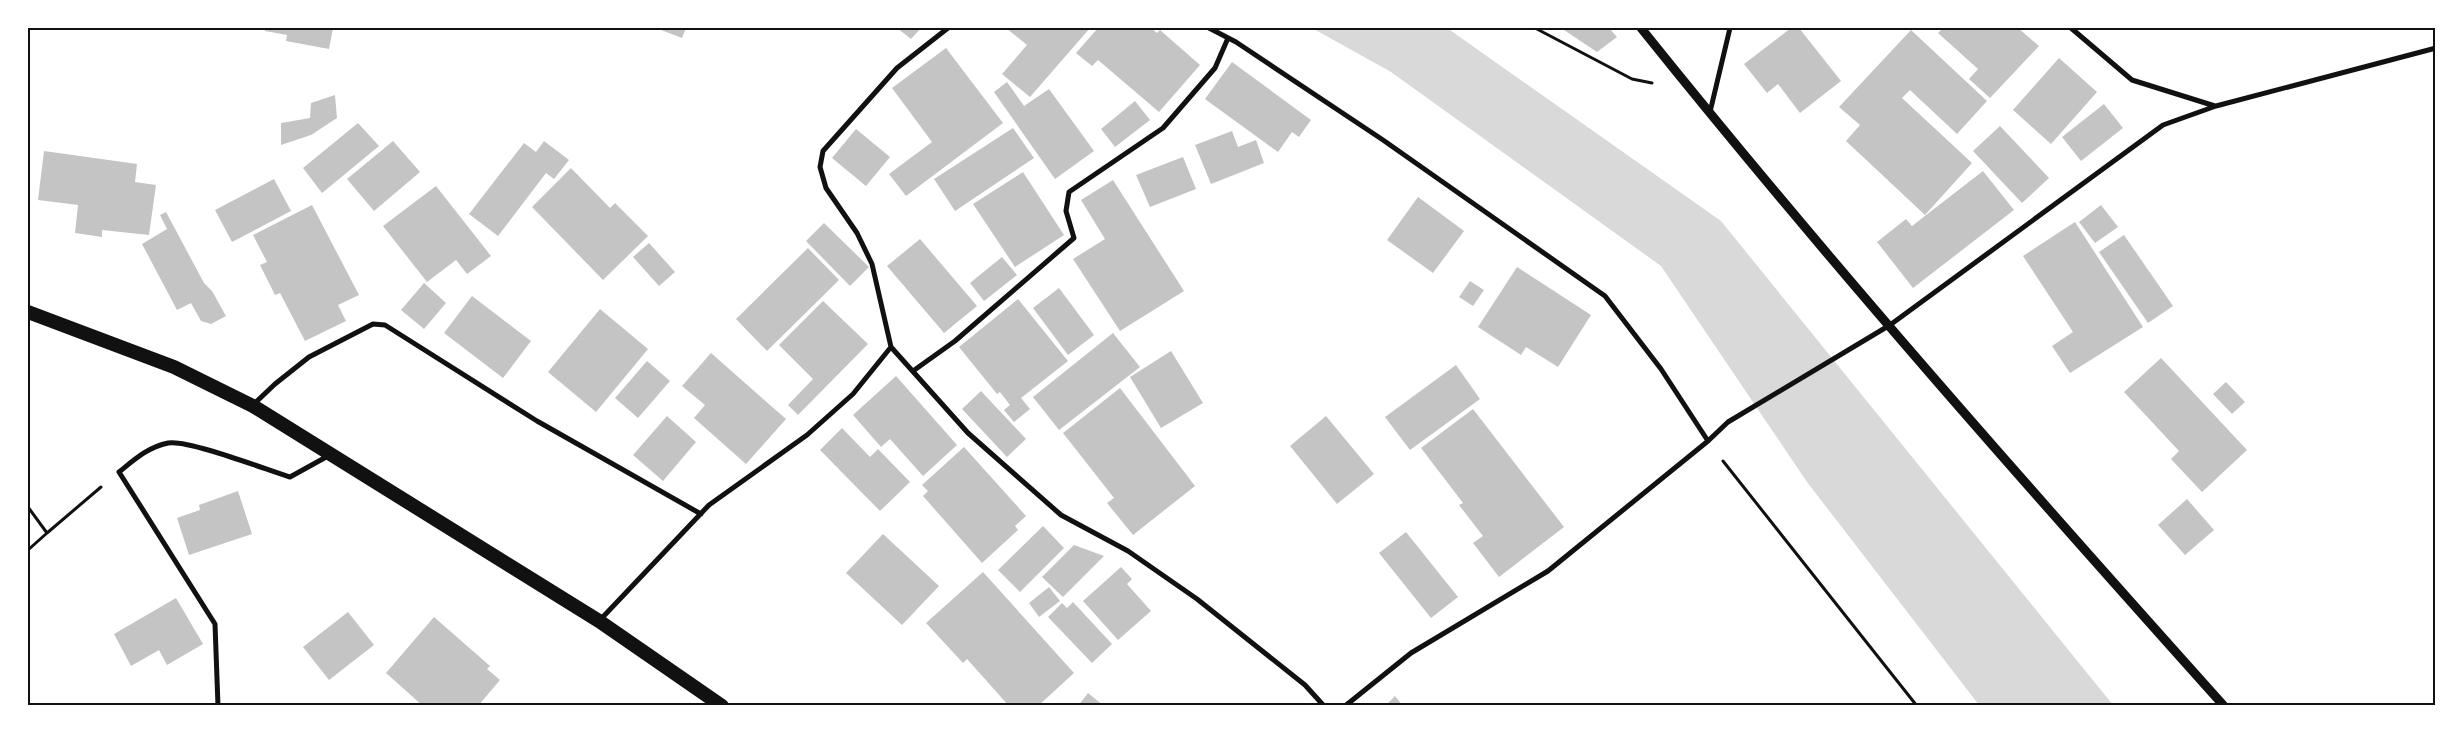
<svg xmlns="http://www.w3.org/2000/svg" width="2463" height="733" font-family="'Public Sans',sans-serif">
<rect width="100%" height="100%" fill="#fff"/>
<path fill="#d9d9d9" d="M1312 28H1447L1721 221 2113 705H1979L1807 482 1661 266 1391 72Z"/>
<path fill="#c4c4c4" d="M266 28H333L329 49 286 41 287 35 265 31Z
M656 28H686L682 38Z
M897 28H921L911 39Z
M1006 28H1090L1030 97 1002 74 1027 45Z
M1098 28H1151L1157 33 1160 30 1200 65 1159 112 1098 60 1092 66 1076 53Z
M1561 28H1609L1617 37 1597 52Z
M1791 28H1799L1841 81 1800 113 1778 84 1767 93 1744 64Z
M1943 28H2018L2039 46 1990 98 1969 79 1978 69 1938 33Z
M1911 30 1987 101 1957 134 1910 90 1902 98 1972 163 1925 215 1846 141 1860 125 1839 107Z
M946 48 1003 123 906 196 889 174 932 142 892 88Z
M2059 58 2097 92 2051 144 2013 110Z
M1232 62 1311 120 1299 137 1292 132 1278 152 1205 99Z
M1007 82 1024 106 1049 89 1094 151 1055 179 994 92Z
M335 95 337 118 311 135 281 145V123L310 118 311 103Z
M1135 101 1150 120 1115 147 1101 129Z
M2104 104 2123 128 2081 161 2062 137Z
M358 123 379 146 322 193 303 168Z
M2000 126 2049 178 2022 203 1973 151Z
M1013 128 1034 158 955 211 934 179Z
M856 129 890 157 866 186 832 158Z
M1232 131 1238 147 1256 140 1264 163 1211 184 1195 145Z
M393 141 420 172 374 211 347 179Z
M544 141 569 160 554 179 546 173 498 236 469 214 524 143 536 152Z
M44 151 137 164 135 182 156 185 149 235 102 230V237L75 233 78 205 38 200Z
M1183 157 1196 189 1150 207 1136 175Z
M571 168 610 208 615 203 648 236 603 280 532 207Z
M1983 171 2014 210 1913 288 1877 242 1906 219 1912 226Z
M1023 172 1064 235 1015 267 973 204Z
M274 179 291 211 232 242 215 210Z
M1113 180 1184 291 1120 331 1073 259 1105 239 1081 200Z
M436 186 491 256 467 274 456 260 427 282 383 226Z
M1418 197 1464 231 1433 273 1387 240Z
M312 205 359 295 338 305 346 321 305 341 280 293 275 295 260 265 267 262 253 235Z
M2101 205 2118 227 2095 243 2079 222Z
M166 212 204 283 212 291 226 316 211 324 201 321 191 303 177 310 142 244 167 229 160 215Z
M2075 222 2143 327 2070 373 2052 346 2073 332 2023 256Z
M824 223 869 267 850 286 806 241Z
M2124 235 2173 306 2148 323 2099 252Z
M920 239 977 306 944 333 887 266Z
M649 243 675 272 659 286 633 257Z
M808 248 839 280 767 351 736 319Z
M1002 257 1017 275 984 301 970 283Z
M1517 267 1591 315 1558 367 1526 347 1521 355 1478 327Z
M1470 281 1484 290 1473 306 1459 297Z
M424 283 446 303 424 329 401 310Z
M1059 288 1094 335 1068 355 1033 308Z
M472 296 531 341 503 378 444 333Z
M1018 299 1068 361 1021 398 1030 409 1014 422 1004 410 1010 405 1000 392 997 394 959 347Z
M823 301 868 344 798 415 788 405 813 379 779 345Z
M600 309 648 349 596 412 548 372Z
M1113 333 1140 367 1059 430 1033 397Z
M1171 351 1203 403 1161 428 1130 377Z
M711 353 786 419 746 464 694 418 705 405 682 386Z
M2161 358 2247 450 2202 492 2171 459 2179 451 2124 392Z
M647 361 670 381 638 418 615 398Z
M1456 365 1480 399 1410 450 1385 417Z
M896 376 957 445 923 476 890 439 881 447 853 415Z
M2226 382 2245 402 2232 414 2213 394Z
M1120 388 1195 486 1133 535 1107 503 1114 498 1063 433Z
M981 391 1026 439 1007 457 962 409Z
M1473 409 1564 527 1499 577 1473 543 1483 536 1459 505 1463 503 1421 448Z
M667 416 696 442 663 481 633 455Z
M1326 416 1374 474 1337 504 1290 446Z
M842 428 870 457 878 449 910 482 880 511 820 450Z
M964 447 1026 516 1015 526 1018 530 982 563 923 496 928 491 922 485Z
M238 491 252 534 189 555 177 518 200 510 199 505Z
M2187 499 2214 530 2185 555 2158 525Z
M1043 526 1064 548 1020 592 998 570Z
M1406 532 1458 597 1431 618 1379 553Z
M883 534 939 586 902 625 846 573Z
M1074 545 1104 556 1063 597 1042 577Z
M1121 567 1132 579 1127 584 1151 611 1118 640 1083 601Z
M983 572 1074 673 1038 706H1009L967 659 963 663 926 623Z
M1049 587 1060 601 1039 617 1029 603Z
M176 598 203 644 167 665 159 650 131 666 114 634Z
M1073 602 1112 644 1092 663 1048 617 1062 603 1067 608Z
M348 612 374 645 329 680 303 647Z
M434 617 490 666 487 669 500 680 478 706H423L386 673Z
M1088 693 1104 706H1078Z
M1395 696 1403 706H1385Z"/>
<g fill="none" stroke-linecap="round" stroke-linejoin="round">
<path stroke="#111" stroke-width="3" d="M1535 28 1632 79 1652 83
M1723 461 1917 706
M28 507 47 533 28 550
M47 533 101 487"/>
<path stroke="#111" stroke-width="5" d="M1209 28 1236 42 1383 140 1605 296 1661 369 1708 441
M2071 28 2132 80 2215 106
M1710 112 1730 28
M891 347 968 433 1061 515 1128 551 1197 599 1305 685 1324 706
M913 371 955 341 1074 238 1066 211 1069 192 1163 128 1215 68 1228 38
M254 404 275 384 309 357 373 324 385 325 537 421 701 514
M600 620 709 505 807 435 853 394 891 347 872 264 857 233 826 188 820 167 823 151 897 68 948 28
M218 706 215 624 119 472C134 460 148 447 168 443 187 439 267 470 290 477L328 456
M1345 706 1411 653 1548 571 1708 441 1728 422 1890 325 2163 125 2216 106 2436 48"/>
<path stroke="#111" stroke-width="9" d="M1641 28C1827 260 2025 484 2224 706"/>
<path stroke="#111" stroke-width="14" d="M28 312 174 367 253 406 599 621 722 706"/>
</g>
<rect width="2463" height="733" fill="none" stroke="#ffffff" stroke-width="58"/>
<rect x="29" y="29" width="2405" height="675" fill="none" stroke="#111" stroke-width="2"/>
</svg>
